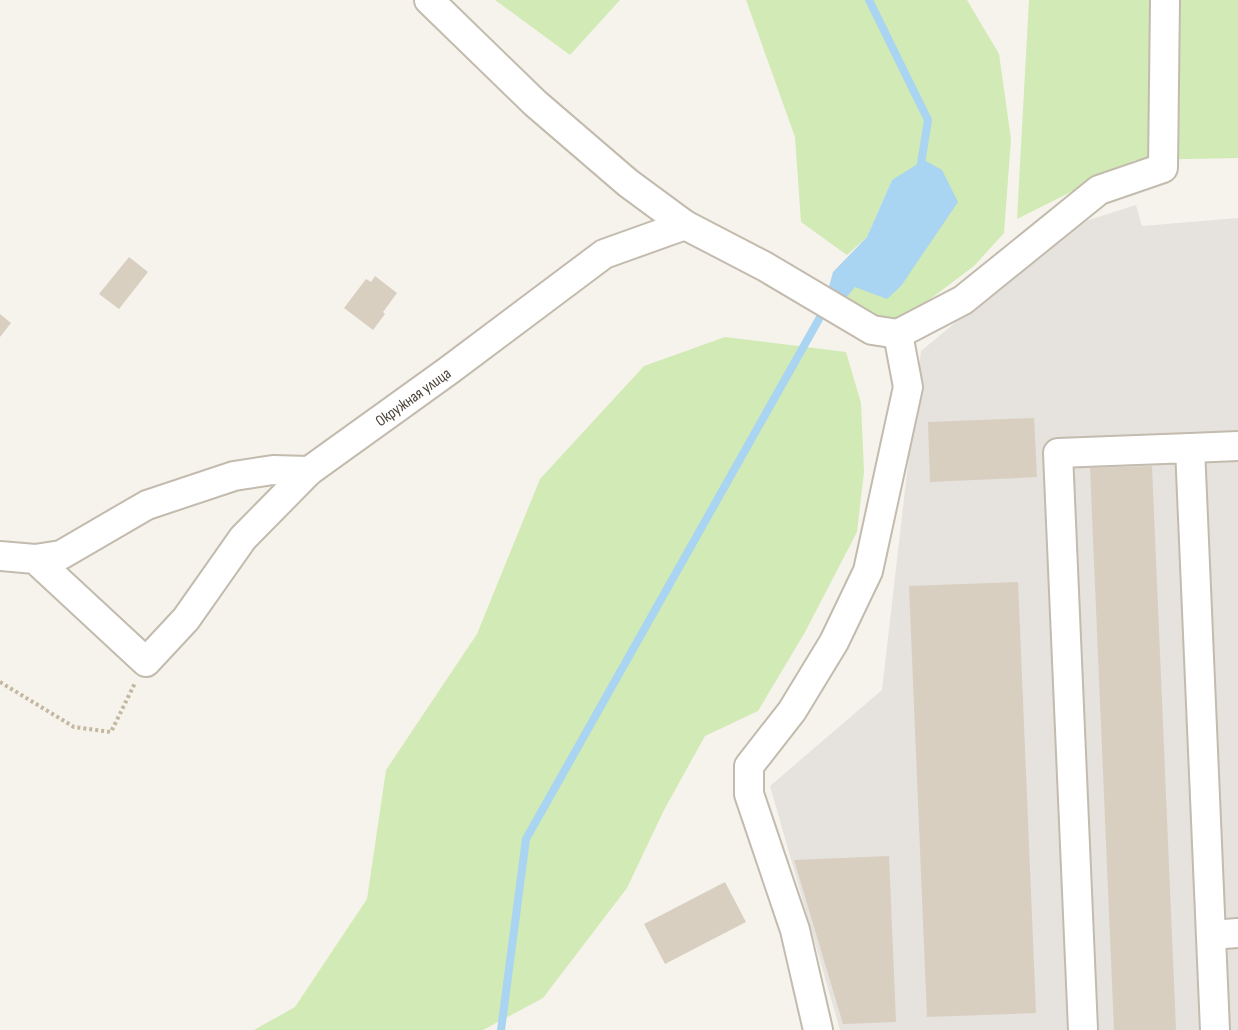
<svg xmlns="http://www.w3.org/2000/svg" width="1238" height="1030" font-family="'Sofia Sans Condensed',sans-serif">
<rect width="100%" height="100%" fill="#f6f3ec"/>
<path fill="#e6e2dd" d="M1136 205 1142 226 1238 218V1030H840L770 786 882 690 921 351 1073 225Z"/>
<path fill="#d2eab5" d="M495 0H620L570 55Z
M746 0H967L999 54 1011 139 1004 233 974 266 901 321 869 319 841 304 855 286 887 298 901 286 892 180 867 237 847 255 801 222 795 137Z
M1029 0H1238V158L1135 160 1017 219Z
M725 337 846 352 861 403 864 472 857 532 804 634 758 711 705 736 664 810 627 888 543 998 483 1030H254L295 1007 367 899 386 770 477 634 540 479 644 366Z"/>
<path fill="#a9d4f2" d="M924 160 942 170 958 202 901 286 887 299 855 287 841 304 827 294 833 272 867 237 892 180Z"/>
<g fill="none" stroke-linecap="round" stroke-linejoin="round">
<path stroke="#a9d4f2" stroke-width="8" d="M869 0 928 120 920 170
M501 1030 526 839 823 312"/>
</g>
<path fill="#d8cfc1" d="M129 257 148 272 119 309 99 294Z
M375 276 397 293 383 312 385 314 373 330 344 308 366 279 371 282Z
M0 314 11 323 0 337Z
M1034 418 1037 477 930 482 928 422Z
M1152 466 1176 1030H1114L1090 468Z
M1018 582 1036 1013 927 1017 909 586Z
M889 856 896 1022 843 1024 794 860Z
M725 882 746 922 665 964 644 924Z"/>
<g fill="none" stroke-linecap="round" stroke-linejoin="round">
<defs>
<g id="minor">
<path d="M429 0 535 103 628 183 685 225"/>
<path d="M898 334 963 300 1099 190 1163 168 1165 0"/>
<path d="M1190 448 1238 446"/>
<path id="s1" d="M0 556 35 559 146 662 186 619 243 538 309 471 448 371 604 254 685 225 764 266 872 330 898 334"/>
<path d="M35 559 61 555 147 505 234 476 273 470 309 471"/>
<path d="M1211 935 1238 933"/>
<path d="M818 1030 795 930 749 794V766L792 711 834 642 868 571 908 387 898 334"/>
<path d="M1083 1030 1058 453 1190 448 1215 1030"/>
</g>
</defs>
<use href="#minor" stroke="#c2bbae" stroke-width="32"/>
<path stroke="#c4b79f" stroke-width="4" stroke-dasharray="3 3" stroke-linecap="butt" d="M0 682 74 727 111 732 135 683"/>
<use href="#minor" stroke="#fff" stroke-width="28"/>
</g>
<g text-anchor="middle" stroke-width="5" stroke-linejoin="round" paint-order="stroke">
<g font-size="16" fill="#4b4439" stroke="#fff">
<text dy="6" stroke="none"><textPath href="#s1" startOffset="566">Окружная улица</textPath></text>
</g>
</g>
</svg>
